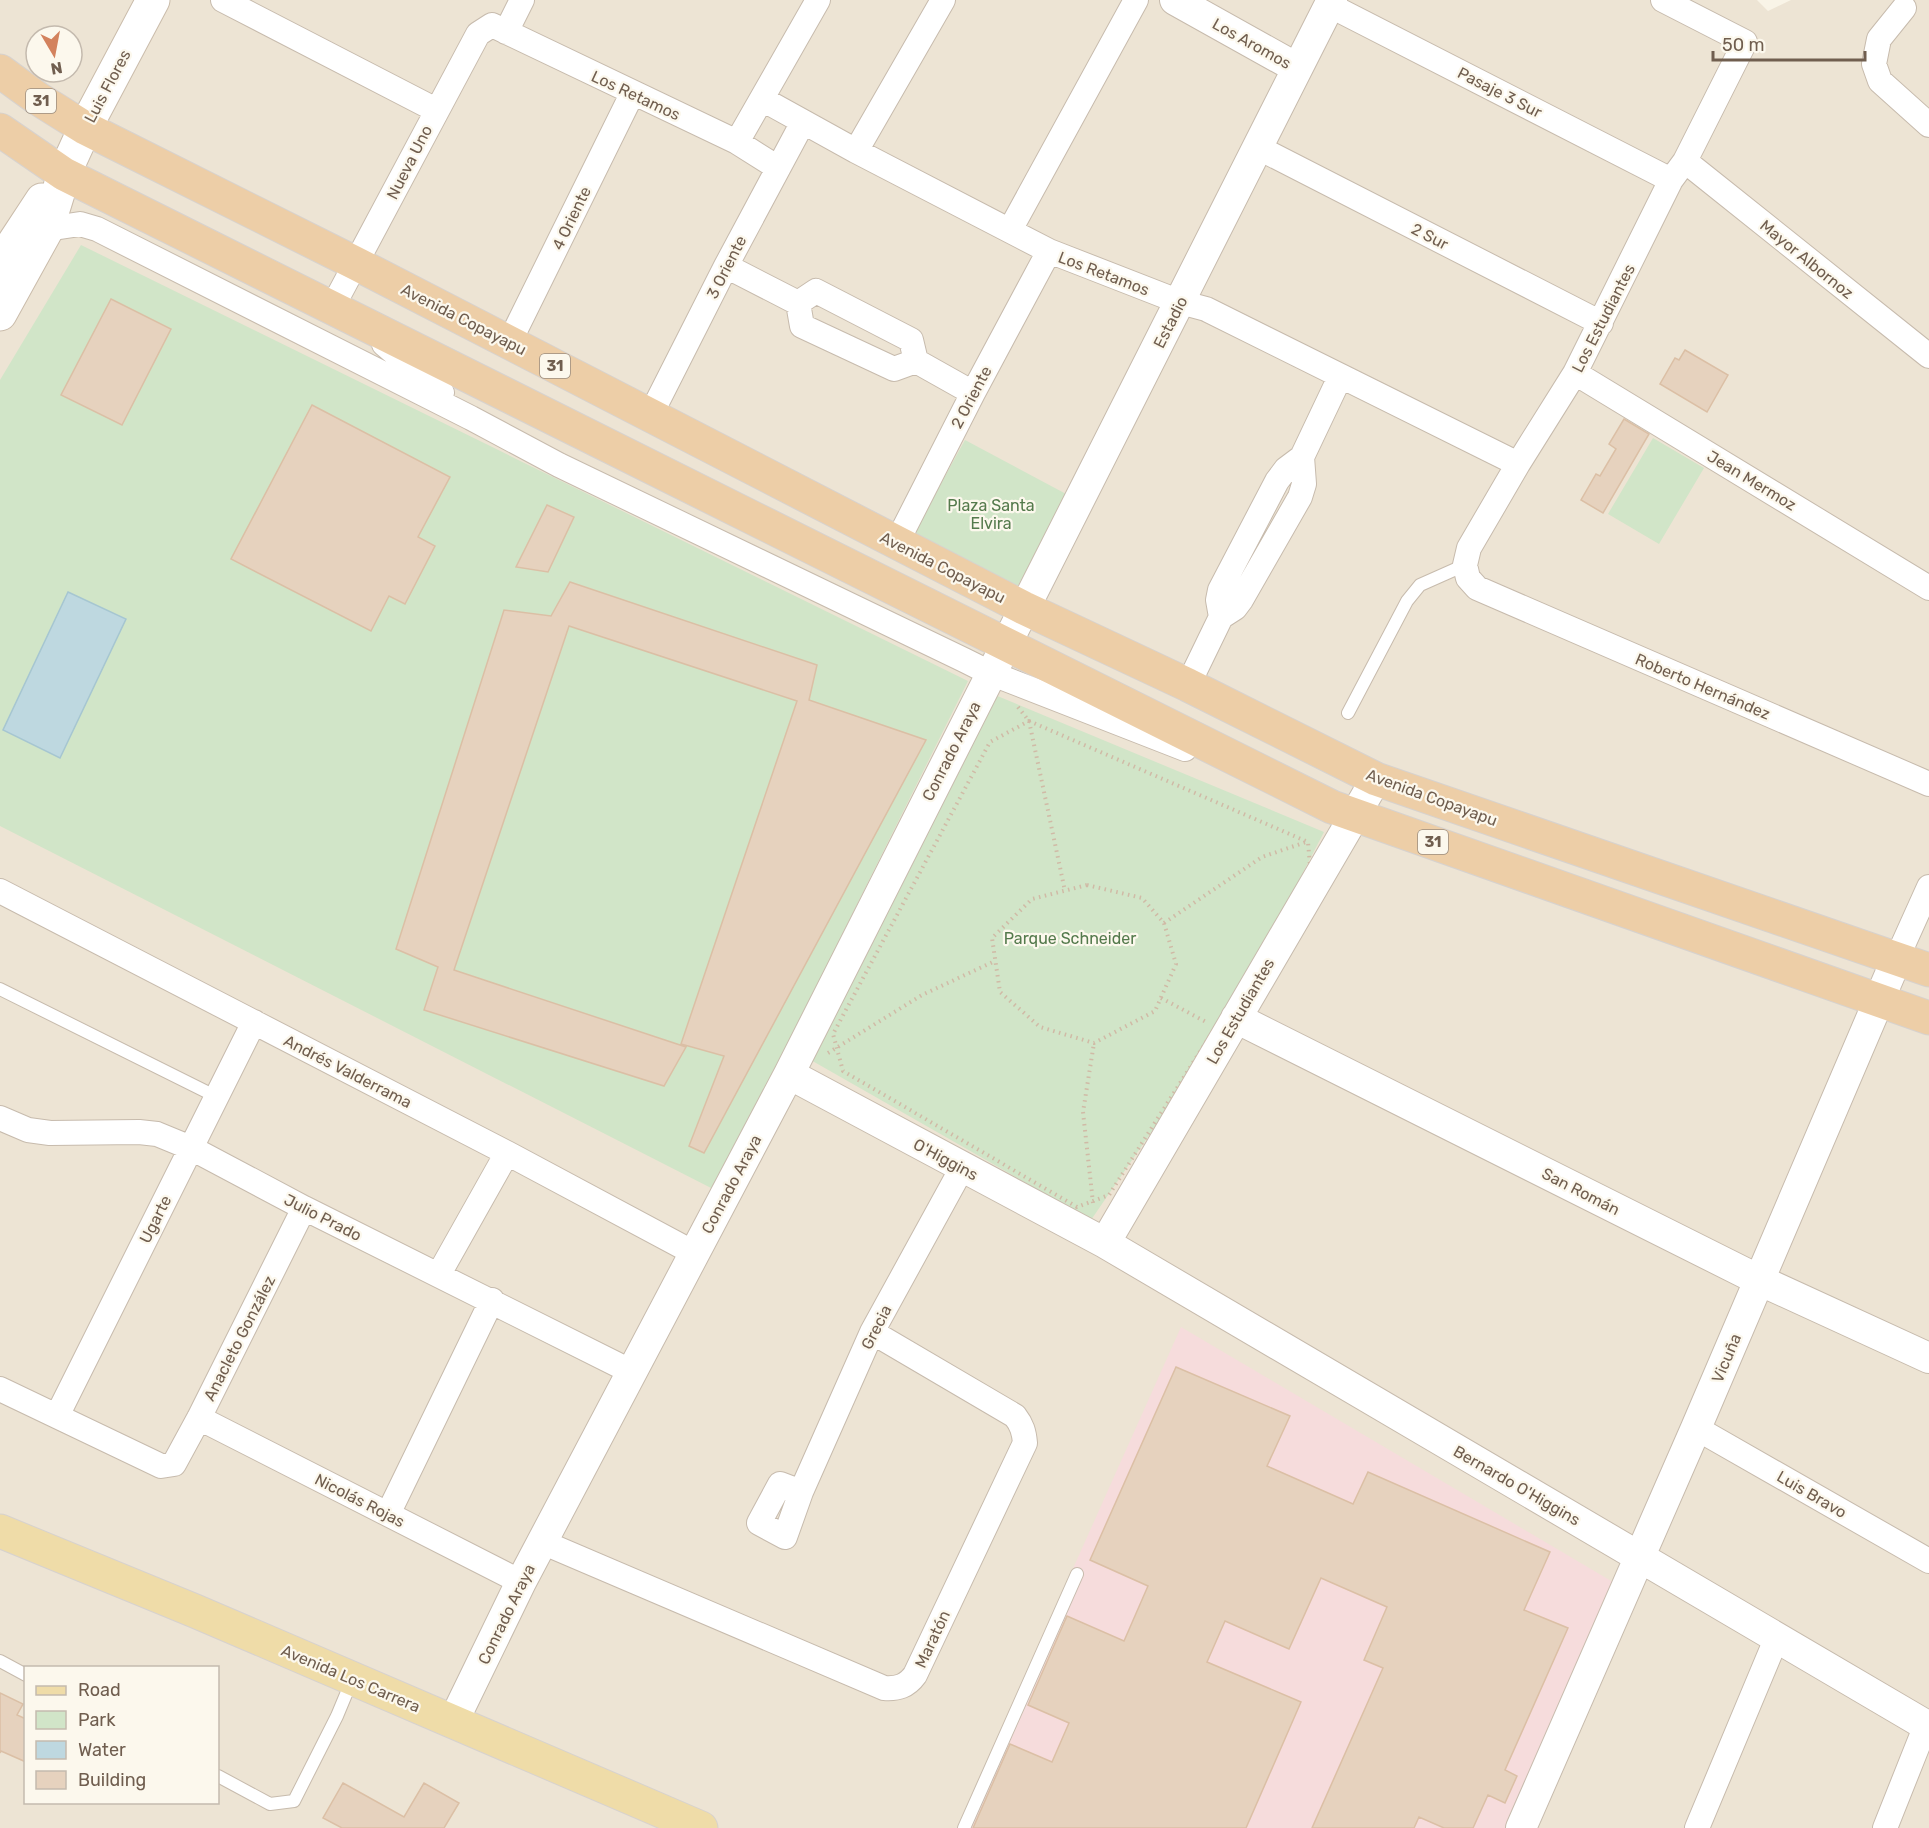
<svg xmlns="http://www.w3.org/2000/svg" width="1929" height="1828" font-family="Rubik,sans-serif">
<rect width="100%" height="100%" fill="#f9f4e7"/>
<path fill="#ede4d4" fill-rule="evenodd" d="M0 0H1757L1768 11 1791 0H1929V1828H0ZM36 36H72V72H36ZM26 1668H218V1802H26Z"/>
<path fill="#f6dcdc" d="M1181 1327 1618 1585 1509 1828H957Z"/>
<path fill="#d1e5c8" d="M81 245 968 681 715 1190 0 826V380Z
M1653 438 1704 468 1659 544 1608 514Z
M965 440 1068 495 1016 589 913 534Z
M995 695 1324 832 1221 1030 1091 1220 809 1059Z"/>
<path fill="#bed8e0" stroke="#a6c6d1" stroke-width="1.5" d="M68 592 126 619 60 758 3 730Z"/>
<path fill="#e6d2be" stroke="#dbbfa5" stroke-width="1.5" d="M111 299 171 329 122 425 61 395Z
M1685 350 1728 375 1707 412 1660 384 1675 358 1679 360Z
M312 405 450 477 418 537 435 546 405 604 389 596 371 631 231 559Z
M1624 419 1649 434 1603 513 1581 500 1596 474 1600 476 1616 449 1609 444Z
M547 505 574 517 548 572 516 567Z
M570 582 817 665 809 700 926 740 704 1153 689 1146 724 1056 681 1044 797 701 569 626 454 970 686 1047 664 1086 424 1010 438 967 396 949 504 610 551 616Z
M1176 1367 1290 1416 1267 1466 1353 1504 1368 1472 1550 1552 1524 1610 1568 1628 1505 1770 1517 1776 1505 1803 1488 1795 1473 1828H1444L1419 1817 1414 1828H1312L1383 1668 1364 1660 1387 1607 1321 1578 1289 1649 1225 1621 1207 1662 1301 1702 1246 1828H973L1010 1744 1052 1762 1069 1723 1028 1705 1067 1616 1124 1641 1148 1586 1090 1560Z
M0 1693 23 1704 17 1715 26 1719V1762L1 1751 0 1753Z
M343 1783 404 1817 424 1783 459 1803 444 1828H342L323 1818Z"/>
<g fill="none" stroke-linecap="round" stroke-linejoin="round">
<defs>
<path id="service" d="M1348 713 1407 601 1420 585 1465 565
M0 989 217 1097
M0 1661 26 1675
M218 1776 270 1804 294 1801 337 1716 352 1680
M964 1828 1077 1574"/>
<path id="minor" d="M223 0 436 110
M1663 0 1745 42 1685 161 1671 180 1575 373 1518 464 1469 548 1465 565 1468 578 1477 588 1929 784
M1329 5 1671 180
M1904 8 1879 39 1874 64 1880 81 1929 125
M506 32 522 0
M762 99 856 151 1049 251 1180 302 1206 309 1518 464
M737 142 818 0
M1259 148 1601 323
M856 151 943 0
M1685 161 1929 356
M47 229 80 224 97 229 471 418 559 465 964 660 990 673 1185 749
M1010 230 1136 0
M726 266 798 303
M816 291 911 340 916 361 894 369 802 326 798 303Z
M333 306 478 34 492 25 737 142 778 168
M509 343 632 94
M384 344 442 393
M916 361 973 393
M1575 373 1929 588
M651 414 726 266 803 122
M896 544 973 393 1049 251
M1221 617 1218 600 1220 590 1277 481 1286 469 1302 457 1340 377
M1188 685 1221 617 1235 608 1241 600 1300 497 1304 484 1302 457
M0 891 507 1153 694 1253
M1897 958 1929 887
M0 1118 28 1130 50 1133 139 1132 157 1134 191 1148 304 1208 632 1372
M439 1274 507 1153
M0 1389 161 1466 174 1464 199 1418 304 1208
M57 1416 254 1022
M199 1418 521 1582
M1696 1428 1929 1561
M801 1492 780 1484 759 1523 785 1537 801 1492 872 1332 962 1168
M388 1514 492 1300
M542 1542 884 1688C898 1689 907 1686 915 1675L1025 1443C1024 1432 1022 1425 1015 1416L872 1332
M1697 1828 1777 1637
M1885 1828 1926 1725"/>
<path id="tertiary" d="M1175 0 1297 68
M1236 1018 1759 1280 1929 1358
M789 1074 1105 1243 1929 1727
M1105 1243 1376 779
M453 1722 521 1582 789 1074 1332 0
M1521 1828 1696 1428 1897 958"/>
<path id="secondary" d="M0 264 42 200
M0 314 47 229 64 174 85 128 153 0"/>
<path id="primary" d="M0 1531 195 1611 701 1828"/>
<path id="trunk" d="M0 71 37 98 85 128 357 264 1024 608 1188 685 1376 779 1929 970
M0 130 64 174 1332 807 1929 1018"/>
</defs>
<use href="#service" stroke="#c7bbad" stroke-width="14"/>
<use href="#minor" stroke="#c7bbad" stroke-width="26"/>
<use href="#tertiary" stroke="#c7bbad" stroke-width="32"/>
<use href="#secondary" stroke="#cabcab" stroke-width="35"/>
<use href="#primary" stroke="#d7d2ce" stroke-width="35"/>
<use href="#trunk" stroke="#d7d2ce" stroke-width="35"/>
<path stroke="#d0baa6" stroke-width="4" stroke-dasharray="1.5 4.5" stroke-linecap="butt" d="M1018 707 1029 721 1065 891
M1029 721 1308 842 1311 877 1109 1195 1077 1207 843 1071 833 1034 990 742Z
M1087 885 1142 898 1164 923 1176 964 1155 1011 1094 1043 1040 1027 1000 992 992 938 1032 899Z
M1164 923 1262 857 1309 841
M1161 998 1208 1023
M828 1053 922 995 995 961
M1093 1203 1083 1112 1094 1043"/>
<use href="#service" stroke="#fff" stroke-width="12"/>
<use href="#minor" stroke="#fff" stroke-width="24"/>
<use href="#tertiary" stroke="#fff" stroke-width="30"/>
<use href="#secondary" stroke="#fff" stroke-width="33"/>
<use href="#primary" stroke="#efdca8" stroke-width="33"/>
<use href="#trunk" stroke="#edcea7" stroke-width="33"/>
</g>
<g text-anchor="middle" stroke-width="4.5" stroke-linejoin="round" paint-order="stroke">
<g fill="#fcf8ed" stroke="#9a8c7e" stroke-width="1.5">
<rect x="26" y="89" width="30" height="24" rx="4.5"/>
<rect x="540" y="354" width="30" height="24" rx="4.5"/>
<rect x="1418" y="830" width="30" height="24" rx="4.5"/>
</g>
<g font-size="15" font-weight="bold" fill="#705e4f">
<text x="41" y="106">31</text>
<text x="555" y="371">31</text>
<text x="1433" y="847">31</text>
</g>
<g font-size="16" fill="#705e4f" stroke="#fcf8ed">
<text transform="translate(1252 43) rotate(29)" y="6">Los Aromos</text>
<text transform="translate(107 86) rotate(-62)" y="6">Luis Flores</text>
<text transform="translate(1500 92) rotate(27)" y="6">Pasaje 3 Sur</text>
<text transform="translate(636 95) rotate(25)" y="6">Los Retamos</text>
<text transform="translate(409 162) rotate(-63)" y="6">Nueva Uno</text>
<text transform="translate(571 218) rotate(-64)" y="6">4 Oriente</text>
<text transform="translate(1430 236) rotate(27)" y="6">2 Sur</text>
<text transform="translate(1807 259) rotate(39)" y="6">Mayor Albornoz</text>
<text transform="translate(726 267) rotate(-63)" y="6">3 Oriente</text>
<text transform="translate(1104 273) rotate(21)" y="6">Los Retamos</text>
<text transform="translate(1603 318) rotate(-63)" y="6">Los Estudiantes</text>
<text transform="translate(464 319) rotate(27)" y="6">Avenida Copayapu</text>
<text transform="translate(1170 322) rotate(-63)" y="6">Estadio</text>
<text transform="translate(971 397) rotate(-62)" y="6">2 Oriente</text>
<text transform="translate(1752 480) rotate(31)" y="6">Jean Mermoz</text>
<text transform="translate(943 567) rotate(27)" y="6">Avenida Copayapu</text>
<text transform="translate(1703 686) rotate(23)" y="6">Roberto Hernández</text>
<text transform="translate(951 751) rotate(-63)" y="6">Conrado Araya</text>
<text transform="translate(1432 797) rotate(20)" y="6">Avenida Copayapu</text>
<text transform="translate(1240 1011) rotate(-60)" y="6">Los Estudiantes</text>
<text transform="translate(348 1071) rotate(27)" y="6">Andrés Valderrama</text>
<text transform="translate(946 1159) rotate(28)" y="6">O'Higgins</text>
<text transform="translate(731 1184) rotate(-62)" y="6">Conrado Araya</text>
<text transform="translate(1581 1191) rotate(27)" y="6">San Román</text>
<text transform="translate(323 1217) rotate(27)" y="6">Julio Prado</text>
<text transform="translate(155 1219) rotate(-63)" y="6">Ugarte</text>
<text transform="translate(876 1327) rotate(-63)" y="6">Grecia</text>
<text transform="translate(239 1338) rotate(-63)" y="6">Anacleto González</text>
<text transform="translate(1726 1358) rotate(-67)" y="6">Vicuña</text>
<text transform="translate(1517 1485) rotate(30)" y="6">Bernardo O'Higgins</text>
<text transform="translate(1812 1494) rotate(30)" y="6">Luis Bravo</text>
<text transform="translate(360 1500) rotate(27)" y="6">Nicolás Rojas</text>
<text transform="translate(506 1614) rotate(-64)" y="6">Conrado Araya</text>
<text transform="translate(932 1639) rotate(-65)" y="6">Maratón</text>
<text transform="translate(351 1678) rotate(23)" y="6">Avenida Los Carrera</text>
</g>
<g font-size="16" fill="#547a4c" stroke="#fcf8ed">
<text x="991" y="511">Plaza Santa<tspan x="991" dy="18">Elvira</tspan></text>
<text x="1070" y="944">Parque Schneider</text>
</g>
</g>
<rect x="24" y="1666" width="195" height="138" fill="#fcf8ed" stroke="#c4baae" stroke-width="1.5"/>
<rect x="36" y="1686" width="30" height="9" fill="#efdca8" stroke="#c4baae" stroke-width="1.5"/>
<text x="78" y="1696" font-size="18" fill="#705e4f">Road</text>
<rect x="36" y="1711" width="30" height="18" fill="#d1e5c8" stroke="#c4baae" stroke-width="1.5"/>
<text x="78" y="1726" font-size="18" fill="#705e4f">Park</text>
<rect x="36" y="1741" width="30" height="18" fill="#bed8e0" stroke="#c4baae" stroke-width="1.5"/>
<text x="78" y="1756" font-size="18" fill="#705e4f">Water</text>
<rect x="36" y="1771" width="30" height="18" fill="#e6d2be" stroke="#c4baae" stroke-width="1.5"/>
<text x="78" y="1786" font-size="18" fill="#705e4f">Building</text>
<g transform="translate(54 54) rotate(170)"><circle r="28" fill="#fcf8ed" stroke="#c4baae" stroke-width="1.5"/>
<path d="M0-4.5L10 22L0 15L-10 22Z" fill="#d3825d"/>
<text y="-9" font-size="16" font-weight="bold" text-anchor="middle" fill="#705e4f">N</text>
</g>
<path d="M1713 51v9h152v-9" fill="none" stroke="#705e4f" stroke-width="3"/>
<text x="1722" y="51" font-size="18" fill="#705e4f" stroke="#fcf8ed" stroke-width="4.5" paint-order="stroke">50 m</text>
</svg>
